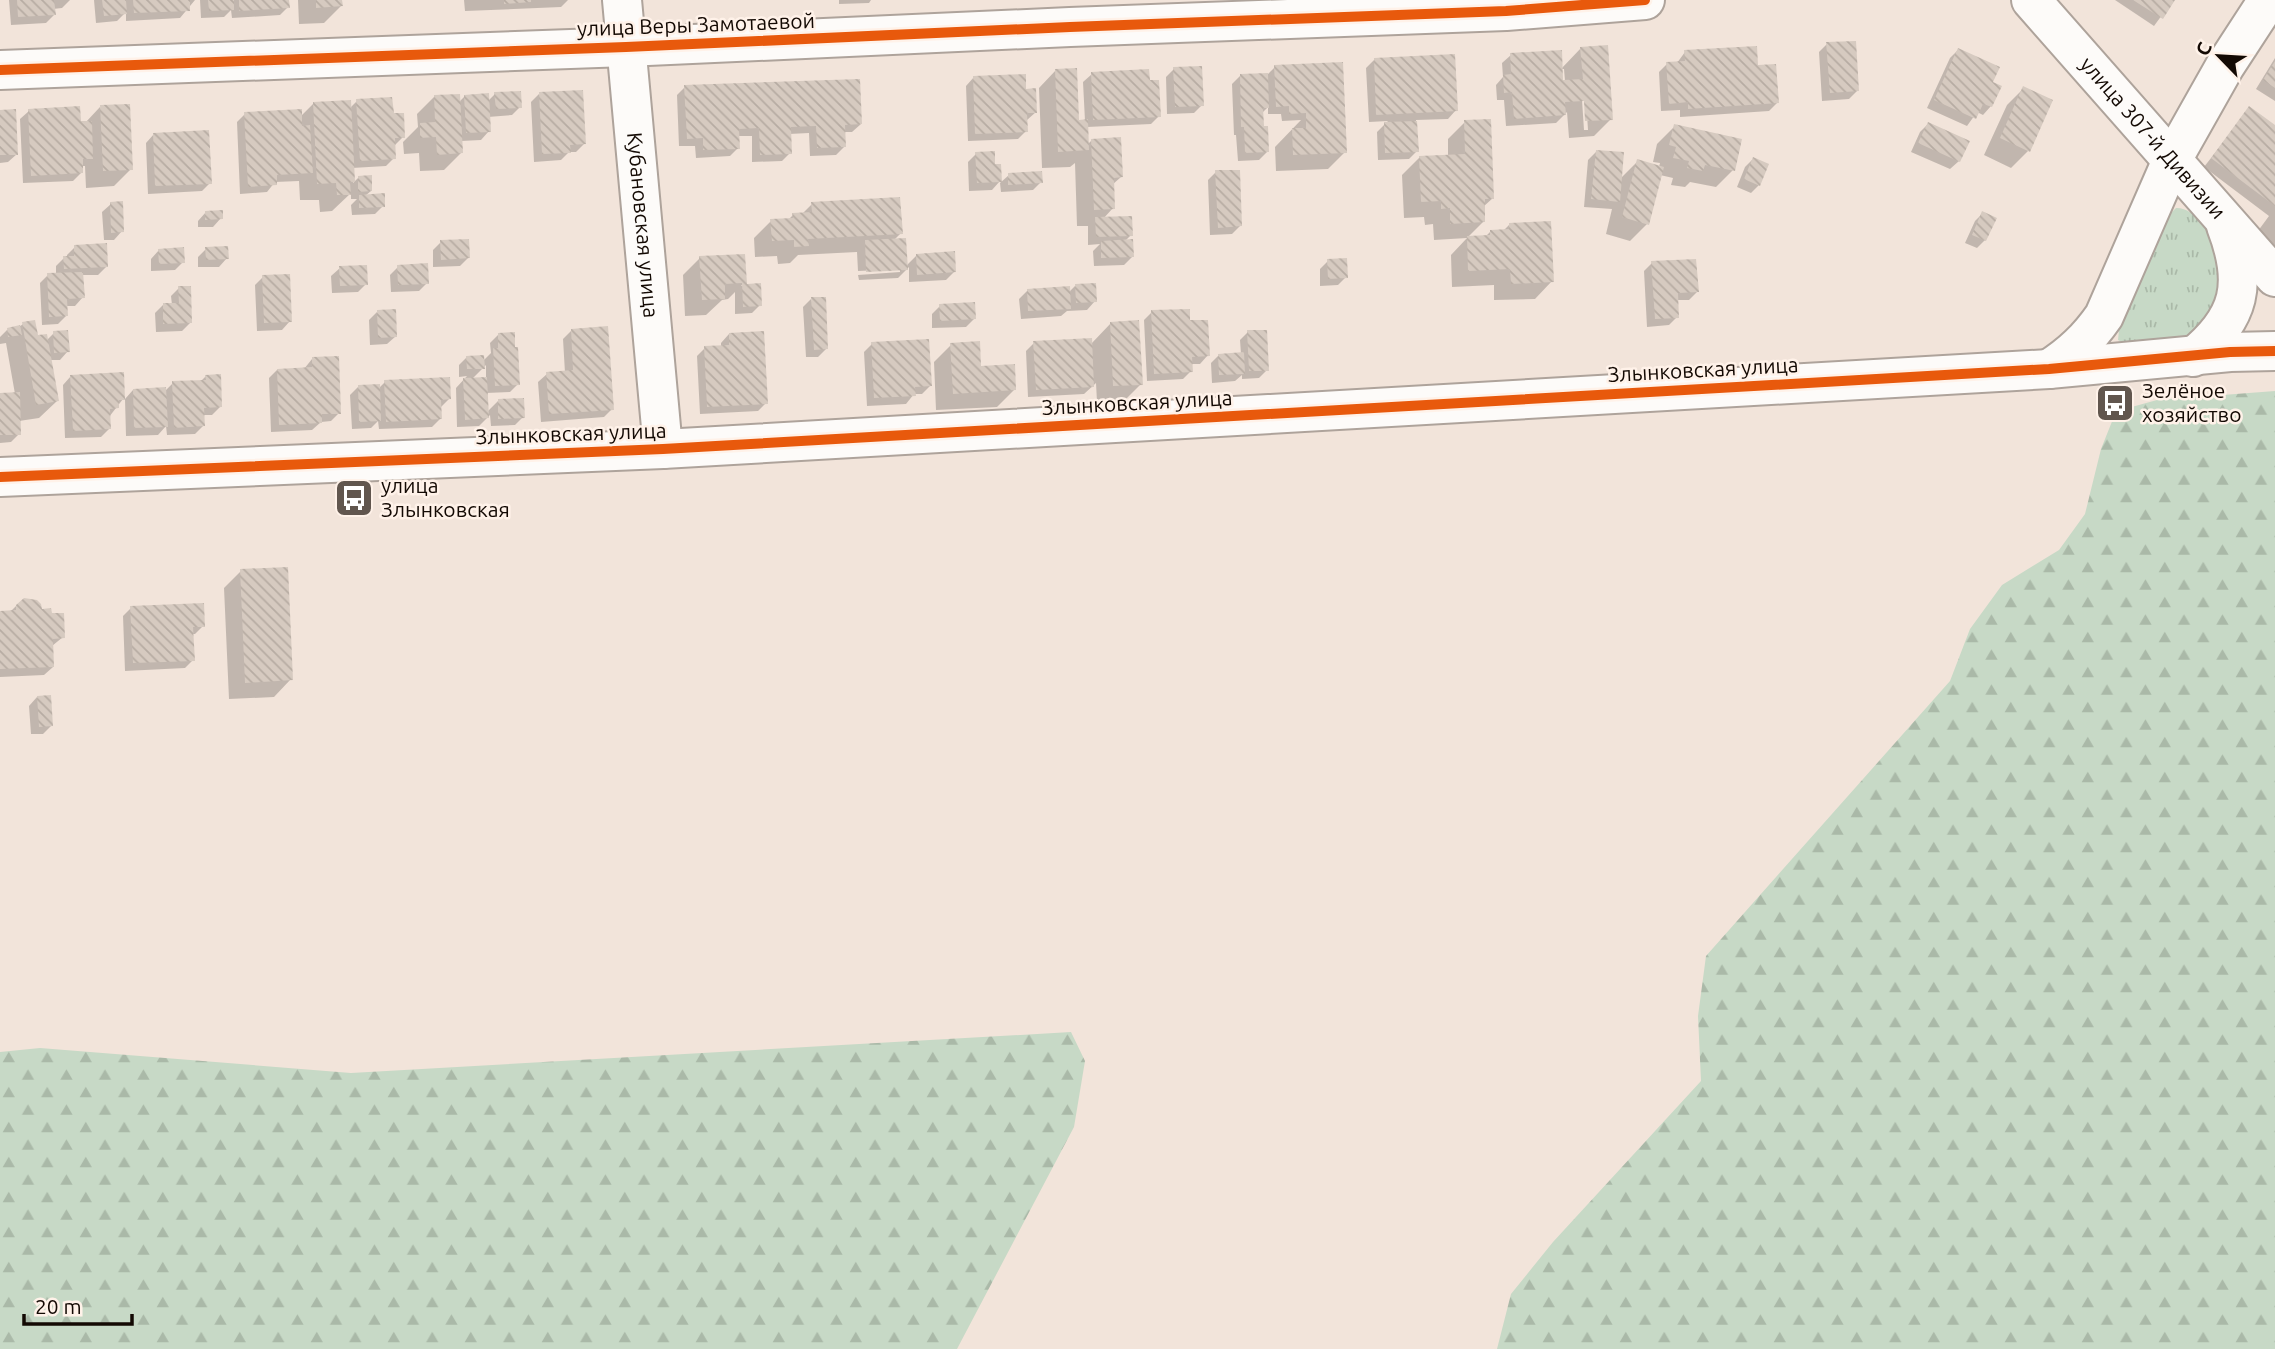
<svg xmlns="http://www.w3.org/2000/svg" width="2275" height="1349" font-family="Ubuntu,sans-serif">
<defs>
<pattern id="grass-tufts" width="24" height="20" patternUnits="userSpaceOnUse" patternTransform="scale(1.75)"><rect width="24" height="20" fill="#c7d9c6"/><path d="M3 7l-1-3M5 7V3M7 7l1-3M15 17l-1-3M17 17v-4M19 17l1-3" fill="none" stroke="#aab9a8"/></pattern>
<pattern id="forest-firs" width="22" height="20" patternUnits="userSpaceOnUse" patternTransform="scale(1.75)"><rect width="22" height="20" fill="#c7d9c6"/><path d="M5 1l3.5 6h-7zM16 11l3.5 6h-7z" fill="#aab9a8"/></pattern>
<pattern id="building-back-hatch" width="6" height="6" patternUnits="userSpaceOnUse" patternTransform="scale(1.75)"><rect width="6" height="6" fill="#d6cac0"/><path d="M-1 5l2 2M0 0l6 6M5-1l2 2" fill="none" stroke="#b7aca3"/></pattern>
</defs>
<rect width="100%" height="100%" fill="#f2e4da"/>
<path fill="url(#grass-tufts)" d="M2176 208C2201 207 2220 252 2224 273 2225 279 2215 308 2211 314 2206 323 2192 333 2182 337 2165 344 2142 342 2124 343L2118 340 2119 330 2168 216Z"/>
<path fill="url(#forest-firs)" d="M2275 391V1349H1497L1511 1294 1553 1242 1701 1081 1698 1016 1706 956 1950 681 1970 629 2002 585 2059 550 2085 514 2101 449 2113 419 2128 408 2157 400Z
M1071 1032 1085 1061 1074 1127 957 1349H0V1052L40 1048 351 1073Z"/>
<path fill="#0003" fill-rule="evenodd" d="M9 0H70L62 8 53 9 54 15 46 23 11 25Z
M94 0H195L180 18 126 21V12L117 21 96 23Z
M200 0H288V7L280 15 232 18 231 10 224 17 201 18Z
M298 0H341V6L324 23 299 24Z
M464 0H568L561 7 465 11Z
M839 0H871L869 3 839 4Z
M2115 0H2173L2154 26Z
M1827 44 1857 91 1849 99 1822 101 1819 52Z
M1581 48 1611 119 1594 136 1569 138 1567 112 1556 123 1506 126 1504 100H1497L1496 85 1503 77 1502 63 1511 55 1561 69ZM1561 69H1564L1565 81H1561ZM1581 85H1585L1588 130H1584Z
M1958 50 1991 83V106L1983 115 1977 112 1967 126 1927 108 1950 58Z
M1685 52 1756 67 1777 103 1769 111 1680 117V110L1661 111 1659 72 1667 64 1677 63Z
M2275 58V101L2256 89Z
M1375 59 1456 110 1448 119 1416 120 1417 151 1409 159 1378 160 1377 132 1388 121 1369 122 1366 68Z
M1275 67 1345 152 1328 169 1276 171 1275 147 1301 120 1282 121 1281 114H1268V107L1261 114 1267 152 1259 160 1238 161 1236 135H1234L1232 84 1240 76 1267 75Z
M1174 69 1202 105 1194 113 1167 114 1166 77Z
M1056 70 1077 121H1085L1083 82 1092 74 1159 116 1151 124 1087 127V145L1092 140 1121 177 1112 185 1113 208 1103 219 1131 235 1125 241 1133 256 1124 265 1094 266 1093 251 1100 244 1088 245V226H1077L1075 163 1070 167 1042 168 1039 88Z
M974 77 1024 91 1036 112 1027 120 1026 131 1018 139 968 141 966 86Z
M685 87 861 124 852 132H844L845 146 836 155 810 156 809 133 789 134 790 153 782 161 752 162V136H738V148L730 156 696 158 695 146H679L677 95Z
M2024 88 2028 151 2011 168 1984 155 2007 105Z
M495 94 520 107 512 115 488 117 489 131 481 140 461 141V153L444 170 420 171 419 153 404 154 403 142 418 127 417 114 434 97 459 102 465 96 488 101Z
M539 94 584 144 576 152H569L561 160 534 162 531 102Z
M357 101 392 115 403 137 395 145 394 158 386 166 352 168 353 183 359 177 371 191 365 196 383 206 375 214 352 215 351 205 357 199H351V193L332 211 320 212 319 200H300L299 181 275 182 267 192 240 194 237 122 245 114 300 117 313 104 349 109Z
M100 107 131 169 114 186 86 188 85 166H81V173L73 181 23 183 20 119 29 111 85 123Z
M2250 108 2275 127V250L2255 235 2269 216 2204 167Z
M0 112 17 154 8 162 0 163Z
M1465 122 1493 198 1483 207 1484 221 1467 238 1485 237 1490 232 1503 231 1509 225 1552 281 1535 299 1494 300V285L1452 287 1451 255 1467 238 1434 240 1433 224 1425 225 1424 217 1404 218 1402 175 1419 158 1448 157V139Z
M1928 124 1959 161 1950 169 1911 152 1920 132Z
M1675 126 1733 170 1716 187 1690 182 1685 187 1671 185 1673 178 1660 175 1647 224 1630 241 1606 234 1612 209 1584 207 1588 160 1596 152 1620 179 1638 161 1659 167 1660 163 1653 162 1657 144Z
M154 134 210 183 202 191 148 194 146 143Z
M976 154 994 166 1000 181 992 190 969 191 968 162Z
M1753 159 1759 185 1751 193 1737 187 1745 167Z
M1216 172 1240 226 1232 234 1210 235 1208 180Z
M1009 175 1041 182 1033 190 1001 192 1000 183Z
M111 204 122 231 114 240H104L102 212Z
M812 204 901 233 894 240 906 266 917 255 954 272 946 280 909 282V267L898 278 859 280 858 275 900 272V269L858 271 857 252 798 255 790 263 778 264 777 256 755 257 754 238 771 221 788 220 793 215 802 214Z
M206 212 221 218 213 227H198V221Z
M1983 213 1985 240 1977 248 1965 243 1975 221Z
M441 242 468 258 460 266 433 267V250Z
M75 247 107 266 98 275H82L83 297 75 306H66V316L58 324 42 325 40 283 48 275H56V266L64 258H67V255Z
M206 249 227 258 219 267H198V257Z
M159 250 183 262 175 270 151 271V259Z
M700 258 745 282 741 286 759 285 760 305 752 313 735 314V292L728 299 722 300 706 315 685 316 683 275Z
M1328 261 1346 277 1338 285 1320 286V269Z
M1652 263 1697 292 1689 300H1676L1677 317 1669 325 1647 327 1644 271Z
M398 267 427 283 419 291 391 292 390 275Z
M340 268 366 284 358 292 332 293 331 276Z
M263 277 290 321 282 330 257 331 255 285Z
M1075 286 1095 301 1087 310 1067 311 1061 316 1021 319 1019 299 1028 290 1068 293Z
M179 288 191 322 182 331 156 332 155 313 163 305H172L171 296Z
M811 299 827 348 818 357H806L803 307Z
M940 306 974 319 966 327 932 328V314Z
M377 312 396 336 387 344 370 345 369 320Z
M1152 312 1189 322 1208 355 1200 364H1191V371L1183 379 1147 381 1144 320Z
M1111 323 1141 384 1124 401 1097 402 1096 383 1084 394 1028 397 1026 351 1034 343 1091 344Z
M23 324 37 337 46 341 54 333 68 351 60 360H50L57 401 39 418 19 421V434L11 442 0 443V395L15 394 6 343 0 344V337L7 330 19 327Z
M571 331 612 409 604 417 541 422 538 382 547 374 565 373 563 339Z
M1248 332 1267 370 1259 378 1242 379V375L1235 381 1212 383 1211 363 1219 355 1241 354 1240 340Z
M729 334 766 403 758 411 700 414 697 356 705 348 721 347V343Z
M498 335 518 384 510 392 486 393 487 412 498 401 523 417 515 425 491 426 490 415 479 426 457 427 456 388 467 376 459 377V365L467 357 483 361 491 353 490 343ZM486 365V379H472Z
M872 344 930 386 922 394H914L906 404 867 406 864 352Z
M951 345 980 368 1014 390 997 407 936 410 934 362Z
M312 359 339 413 331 421 321 422 312 430 271 432 269 378 277 370 304 369Z
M71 376 123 399 109 417V429L101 437 65 438 63 385Z
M206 376 220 407 212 415H203V426L195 434 167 435 166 426 158 435 126 436 125 399 133 390 164 392 173 383 200 382Z
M385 382 449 399 441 407 440 419 432 427 379 429 378 421 371 428 352 429 350 395 358 387 378 389Z
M241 571 291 679 274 697 229 699 224 588Z
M20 602 40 611 63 637 52 646 53 667 44 675 0 677V613L10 612Z
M131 608 203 626 195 634H192L193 660 185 668 125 671 123 616Z
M37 697 51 726 43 734H31L29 706Z"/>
<path fill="url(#building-back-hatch)" d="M17 0H54L56 15 18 17Z
M102 0H126L127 14 104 16Z
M133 0H190V11L134 13Z
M208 0H234V10L209 11Z
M239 0H289L290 8 239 11Z
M316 0H342L343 6 316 8Z
M504 0H531V2L504 4Z
M2133 0H2175L2163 19Z
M1856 41 1859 91 1830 93 1826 42Z
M1608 45 1613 120 1585 121 1584 101 1565 102 1566 115 1514 119 1512 92 1504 93 1503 75 1511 74 1510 53 1562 50 1563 80 1583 79 1580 47Z
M1757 46 1758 65 1776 64 1779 103 1688 109V102L1669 104 1666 62 1685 61 1684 50Z
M1958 48 2000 67 1993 82 2002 86 1992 107 1983 104 1976 119 1934 100Z
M1455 54 1458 111 1376 115 1374 58Z
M2275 61V88L2263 80Z
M1343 62 1347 153 1293 155 1292 128H1306V113L1289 114V106L1276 107 1274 65Z
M1202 66 1204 106 1175 107 1173 67Z
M1077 68 1079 120 1088 119 1089 150 1058 152 1055 69Z
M1149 69 1150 80H1159L1161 117 1093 120 1091 72Z
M1268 73 1269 108H1263L1264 126H1268L1269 152 1245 153 1244 127H1241L1240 74Z
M1026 74V89L1036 88 1037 113H1027L1028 132 975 134 973 76Z
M860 79 862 124 845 125 846 147 817 148 816 126 791 127 792 154 760 155 759 128 739 129 740 149 703 150V138L687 139 684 85Z
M2023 86 2053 100 2030 152 2000 138Z
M583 90 586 144 570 145 571 153 542 154 539 92Z
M521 91 522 108 496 109 494 92Z
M489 93 491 132 466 133 464 95Z
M460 94 463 153 437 155 436 137 420 138V123L435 122 434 95Z
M392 97 394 113H404L405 138H395L396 159 360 161 356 99Z
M351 100 355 182H350L351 195H337L336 183 317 184 313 102Z
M130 104 133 170 103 171 100 105Z
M80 106 81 121H92L93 159H83V173L31 176 28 109Z
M2249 106 2275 125V206L2211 158Z
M16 109 18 155H0V110Z
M302 109V126L310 125 313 173 277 175V185L248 187 244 112Z
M1491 119 1494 199H1485V222L1450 224V208L1441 209V201L1421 202 1419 156 1465 154 1464 120Z
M1417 121 1419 152 1385 153 1384 122Z
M1928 122 1970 141 1960 162 1918 143Z
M1674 124 1742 139 1735 171 1705 165 1703 171 1687 168 1689 161 1673 158 1676 147 1669 145Z
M209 130 212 184 155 186 153 133Z
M1121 137 1123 177 1114 178 1115 209 1094 210 1091 139Z
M1596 150 1624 152 1620 202 1591 199Z
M995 151V164H1001L1002 182 977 183 975 152Z
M1753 157 1769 164 1760 186 1744 179Z
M1637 159 1664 167 1649 225 1622 217Z
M1215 170H1240L1242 226 1218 228Z
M1042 171 1043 183 1008 185V173Z
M372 175V191L358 192V176Z
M385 193V207L359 208V195Z
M900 197 903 234 808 239 809 246 794 247V240L772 241 770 219 793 218 792 213 812 212 811 202Z
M123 201 124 232 111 233 110 202Z
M223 210V219L205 220V211Z
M1982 211 1997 218 1986 241 1972 235Z
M1132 216 1133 236 1096 237 1095 217Z
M1551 221 1554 282 1511 284 1510 269 1468 271 1467 236 1490 235V230L1509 229V223Z
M906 238 908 270 866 272 865 240Z
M469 239 470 258 441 260 440 240Z
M1133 239 1134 257 1101 258V241Z
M107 243 108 267 64 269 63 256H74V245Z
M228 246 229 259 206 260 205 247Z
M184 247 185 263 159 264 158 249Z
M955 251 956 272 917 275 916 254Z
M745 254 747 284 761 283 762 306 743 307 742 283 725 284V299L702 300 699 256Z
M1347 258 1348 278 1328 279 1327 259Z
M1696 259 1699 292 1678 293 1679 318 1655 319 1651 261Z
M428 263 429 284 398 285 397 265Z
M367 265 368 285 340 286 339 266Z
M83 272 85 298 67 299 68 316 49 317 47 273Z
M290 274 292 322 264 323 262 275Z
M1096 283 1097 302 1076 303 1075 284Z
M178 286H191L192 323 163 324V303H179Z
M1070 286 1071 309 1028 311 1027 289Z
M811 297H826L828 349 814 350Z
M975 302 976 319 940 321 939 304Z
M396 309 397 337 378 338 377 310Z
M1190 309V320H1208L1210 356 1192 357 1193 372 1154 374 1151 310Z
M35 320 38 335 47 334 59 401 36 405 22 322Z
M1139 320 1143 385 1113 386 1110 322Z
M20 325 22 335 8 337 7 328Z
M608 326 614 410 549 414 546 372 573 370 571 329Z
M68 330 70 352 54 353 53 331Z
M1247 330H1267L1269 371H1249Z
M764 331 768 404 707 407 704 346 729 345V333Z
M515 332V347H518L520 385 495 386 493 348H498V333Z
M1092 338 1094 387 1036 390 1033 341Z
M929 339 932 386 915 387 916 396 874 398 871 342Z
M980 341 981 366 1015 364 1016 390 953 394 950 343Z
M1244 352 1245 374 1219 375 1218 354Z
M484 355 485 369H467L466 356Z
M339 356 341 414H322V423L279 425 277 369 312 367V357Z
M124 372 125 400H119V408L110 409 111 429 73 431 70 375Z
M221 374 222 407 204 408 205 426 174 428 172 381 206 380 205 375Z
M450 377 451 399 441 400 442 419 386 422 384 380Z
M487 377 489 418 465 420 463 378Z
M380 384 381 421 359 422 358 385Z
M166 387 168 427 134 428 133 389Z
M20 392 21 435H0V393Z
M524 398 525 418 498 419V399Z
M288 567 293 680 245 683 240 569Z
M24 598 37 600 41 604 42 609 51 608 52 613H64L65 638 53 639 54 667 0 669V611L16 610V605Z
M204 603 205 627H193L195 661 133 663 130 606Z
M51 695 53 726 39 727 37 696Z"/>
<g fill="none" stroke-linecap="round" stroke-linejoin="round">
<defs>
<g id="minor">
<path id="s1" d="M622 0 663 449"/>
<path id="s2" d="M2031 0 2275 277"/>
<path d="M0 70 626 47 1070 27 1506 11 1645 0"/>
<path d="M2193 357C2241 318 2248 283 2226 226"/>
<path d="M2049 369C2072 354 2088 339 2104 316L2172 160 2225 66 2268 0"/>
<path d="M0 477 663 449 2049 369 2230 352 2275 351"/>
</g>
</defs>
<use href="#minor" stroke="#aea39b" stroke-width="42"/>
<use href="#minor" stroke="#fdfbf9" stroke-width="38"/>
<defs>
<path id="cycleway" d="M0 70 626 47 1070 27 1506 11 1645 0
M0 477 663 449 2049 369 2230 352 2275 351"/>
</defs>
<use href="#cycleway" stroke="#fff2e9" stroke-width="15"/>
<use href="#cycleway" stroke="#e8590c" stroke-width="10"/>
</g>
<defs>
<symbol id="bus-square" viewBox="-11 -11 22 22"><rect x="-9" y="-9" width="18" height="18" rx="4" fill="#61564e" stroke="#fff2e9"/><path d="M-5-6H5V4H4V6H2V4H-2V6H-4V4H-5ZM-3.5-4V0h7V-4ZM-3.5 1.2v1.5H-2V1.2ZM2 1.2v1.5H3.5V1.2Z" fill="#fff"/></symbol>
</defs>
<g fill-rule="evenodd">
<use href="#bus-square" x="2093" y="381" width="44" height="44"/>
<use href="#bus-square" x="332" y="476" width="44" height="44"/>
</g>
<g text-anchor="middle" stroke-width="5" stroke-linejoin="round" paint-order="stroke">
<g font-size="21" fill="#130903" stroke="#fff2e9">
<text transform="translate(696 25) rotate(-2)" y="7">улица Веры Замотаевой</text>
<text dy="7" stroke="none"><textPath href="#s2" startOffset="184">улица 307-й Дивизии</textPath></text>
<text dy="7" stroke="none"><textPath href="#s1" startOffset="226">Кубановская улица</textPath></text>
<text transform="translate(1703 370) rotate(-3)" y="7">Злынковская улица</text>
<text transform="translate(1137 403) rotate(-3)" y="7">Злынковская улица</text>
<text transform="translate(571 434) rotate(-2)" y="7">Злынковская улица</text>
</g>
<g font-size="21" fill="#130903" stroke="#fff2e9" text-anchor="start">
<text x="2142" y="398">Зелёное<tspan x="2142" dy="24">хозяйство</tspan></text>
<text x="381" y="493">улица<tspan x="381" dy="24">Злынковская</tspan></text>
</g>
</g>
<g transform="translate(2219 56) rotate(295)" stroke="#fff2e9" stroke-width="5" paint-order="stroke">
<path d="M0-5L12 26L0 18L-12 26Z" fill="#130903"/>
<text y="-10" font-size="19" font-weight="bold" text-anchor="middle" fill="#130903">С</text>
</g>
<path d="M24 1314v10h108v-10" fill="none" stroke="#130903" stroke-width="3.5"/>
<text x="35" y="1314" font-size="21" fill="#130903" stroke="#fff2e9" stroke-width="5" paint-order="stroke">20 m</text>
</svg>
